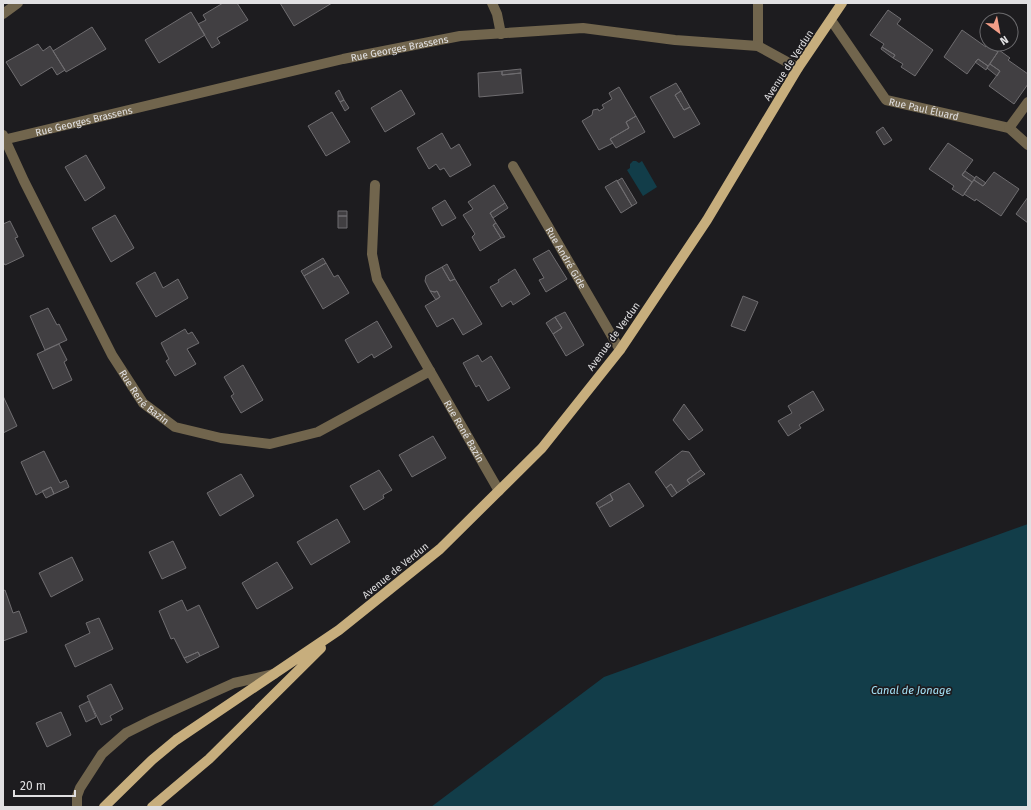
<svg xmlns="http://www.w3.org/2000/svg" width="1031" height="810" font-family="'Fira Sans',sans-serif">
<rect width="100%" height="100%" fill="#1d1c1f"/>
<path fill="#123d49" d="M633 161H636L639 163 642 161 657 187 643 196 627 170 630 168V164Z
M1028 524V807H431L604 677Z"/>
<path fill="#413f42" stroke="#6f6d70" d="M223 3H237L248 20 217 38 220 43 212 48 198 24 206 20 203 15Z
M280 3H332L294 26Z
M888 10 901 19 897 24 933 50 915 76 901 67 903 64 893 58 895 55 882 47 884 44 870 35Z
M191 12 205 35 159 63 145 40Z
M92 27 106 49 66 72 53 51Z
M962 30 986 47 987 44 998 52 988 66 978 59 967 74 944 57Z
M38 44 43 51 50 46 65 70 57 75 52 67 21 86 6 62Z
M882 47 895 55 893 58 881 49Z
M999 50 1010 58 1008 60 1028 74V84L1014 104 989 86 1000 71 990 64Z
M978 59 988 66 986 70 975 62Z
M990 64 1000 71 997 76 987 68Z
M521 69V73L502 75V71Z
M502 71V75L521 73 523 93 479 97 478 73Z
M676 83 681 91 675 95 684 110 690 107 700 124 674 138 650 97Z
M619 87 636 116 626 122 629 128 610 139 613 143 599 150 582 121 592 115 593 110 598 109 599 111 604 108 602 105 612 99 609 93Z
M339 90 344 100 340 102 335 93Z
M401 90 415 114 385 132 371 108Z
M681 91 690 107 684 110 675 95Z
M344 100 349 108 345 111 340 102Z
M332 112 350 142 326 156 308 126Z
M636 116 645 132 616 148 610 139 629 128 626 122Z
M883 127 892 140 884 145 876 132Z
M442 133 451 149 459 144 471 165 450 177 444 168 440 170 436 164 429 169 417 148Z
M948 143 973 160 962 175 972 182 963 196 952 189 954 186 929 169Z
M86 155 105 188 85 201 65 167Z
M965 171 975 178 972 182 962 175Z
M994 172 1019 189 1001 216 976 199 975 201 964 194 974 180 983 186Z
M976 176 986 183 983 186 974 180Z
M622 178 637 203 632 206 617 181Z
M617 180 632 206 621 213 605 187Z
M494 185 505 203 490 213 496 223 493 225 501 238 480 251 472 237 475 234 463 215 473 209 468 202Z
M1028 197V223L1016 214Z
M445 200 456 218 442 226 432 208Z
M505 203 508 208 493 218 490 213Z
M338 211H347V216H338Z
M115 215 134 248 111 262 92 228Z
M338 216H347V228H338Z
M10 221 18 237 15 238 24 256 5 265 3 262V224Z
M496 223 505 237 501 238 493 225Z
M549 250 567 279 546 292 539 280 544 278 533 259Z
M323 258 326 263 304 276 301 271Z
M326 263 334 277 338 275 349 293 323 309 304 276Z
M447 264 455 279 450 281 442 267Z
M442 267 450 281 455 279 482 324 463 335 453 318 437 327 425 306 440 297 437 291 435 292 430 291 425 281 426 276Z
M515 269 530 294 513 305 511 301 502 307 490 287 499 282 498 280Z
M155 272 163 288 178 279 188 298 156 317 136 283Z
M430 291 435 292 437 291 440 297 436 300Z
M743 296 758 302 745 331 731 326Z
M48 308 57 325 59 324 67 340 45 350 30 316Z
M565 312 584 345 566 356 553 334 562 328 555 317Z
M555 317 562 328 553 334 546 323Z
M377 321 392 347 374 358 372 354 358 363 345 340Z
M185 329 188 334 192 332 199 343 187 349 196 364 175 376 166 361 169 359 161 343Z
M59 344 67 360 64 362 72 380 53 389 37 354Z
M478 355 482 362 491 356 510 388 488 401 479 385 476 387 463 363Z
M243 365 263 400 241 413 231 396 234 394 224 377Z
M813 391 824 410 799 425 801 428 788 436 778 421 792 413 788 406Z
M3 396 17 426 3 433Z
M684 404 703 430 689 440 673 420Z
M433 436 446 458 412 477 399 455Z
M44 451 60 483 66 480 69 487 54 494 51 487 36 495 21 462Z
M682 451 689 452 701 470 687 480 690 484 677 493 671 484 666 488 655 472Z
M379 470 392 490 383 495 384 498 364 510 350 486Z
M701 470 705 474 690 484 687 480Z
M241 474 254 496 220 516 207 493Z
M629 483 644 506 610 527 599 508 613 500 610 494Z
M671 484 677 493 672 497 666 488Z
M51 487 54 494 46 498 42 491Z
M610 494 613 500 599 508 596 503Z
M337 519 350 542 311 565 297 542Z
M173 541 186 568 162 579 149 552Z
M72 557 83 580 51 597 39 573Z
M277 562 293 588 257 609 242 583Z
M5 590 13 613 19 611 27 632 3 641V591Z
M182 600 187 611 199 605 219 647 200 656 198 652 184 658 174 638 171 639 159 611Z
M99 618 113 649 75 667 65 645 90 633 86 623Z
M198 652 200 656 187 663 184 658Z
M111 684 123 709 110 716 112 720 101 725 87 696Z
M89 701 96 717 86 722 79 706Z
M61 712 71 735 47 747 36 723Z"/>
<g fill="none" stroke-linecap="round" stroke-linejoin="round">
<g stroke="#71654d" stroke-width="10">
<path d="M492 3 497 14 501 34"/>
<path d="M3 14 18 3"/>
<path id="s1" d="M831 20 886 100 1009 128 1028 145"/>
<path d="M758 46V3"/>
<path d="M1009 128 1028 102"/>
<path id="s2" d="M3 135 24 181 112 355 143 403 175 427 221 438 270 444 318 432 430 371"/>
<path id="s3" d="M3 140 343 59 460 36 583 28 675 40 758 46 798 68"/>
<path id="s4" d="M513 166 620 350"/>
<path id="s5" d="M375 185 372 254 377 279 499 491"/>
<path d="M77 807V796L80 788 102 754 126 733 152 720 234 683 274 674"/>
</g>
<path stroke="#c7ae7d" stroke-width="10" d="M104 807 152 760 176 740 339 630 440 549 542 448 620 350 707 220 798 68 842 3
M152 807 209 759 321 648"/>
</g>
<g text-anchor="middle" stroke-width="3.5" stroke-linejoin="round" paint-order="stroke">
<g font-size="10" fill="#e1e0e2" stroke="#1d1c1f">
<text dy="4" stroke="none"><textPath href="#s3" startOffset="407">Rue Georges Brassens</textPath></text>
<text transform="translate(788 65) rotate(-57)" y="4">Avenue de Verdun</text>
<text dy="4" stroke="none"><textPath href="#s1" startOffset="136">Rue Paul Éluard</textPath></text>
<text dy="4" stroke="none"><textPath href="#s3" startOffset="83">Rue Georges Brassens</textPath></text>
<text dy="4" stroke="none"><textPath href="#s4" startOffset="106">Rue André Gide</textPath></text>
<text transform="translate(613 336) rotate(-54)" y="4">Avenue de Verdun</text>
<text dy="4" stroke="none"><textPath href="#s2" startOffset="299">Rue René Bazin</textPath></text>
<text dy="4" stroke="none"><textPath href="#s5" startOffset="270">Rue René Bazin</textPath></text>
<text transform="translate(395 570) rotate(-39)" y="4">Avenue de Verdun</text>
</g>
<g font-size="11" font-style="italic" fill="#a4e2f7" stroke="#1d1c1f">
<text x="911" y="694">Canal de Jonage</text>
</g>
</g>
<rect width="1031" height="810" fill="none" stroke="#e1e0e2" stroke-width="8"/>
<g transform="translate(999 32) rotate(148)"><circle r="19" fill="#1d1c1f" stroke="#6b6a6d"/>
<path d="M0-3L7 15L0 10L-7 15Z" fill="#f49e88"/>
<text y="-6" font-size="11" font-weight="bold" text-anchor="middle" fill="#e1e0e2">N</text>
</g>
<path d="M14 790v6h61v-6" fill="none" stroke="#e1e0e2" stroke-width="2"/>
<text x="20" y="790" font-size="12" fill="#e1e0e2" stroke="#1d1c1f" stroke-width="3" paint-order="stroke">20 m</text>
</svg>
